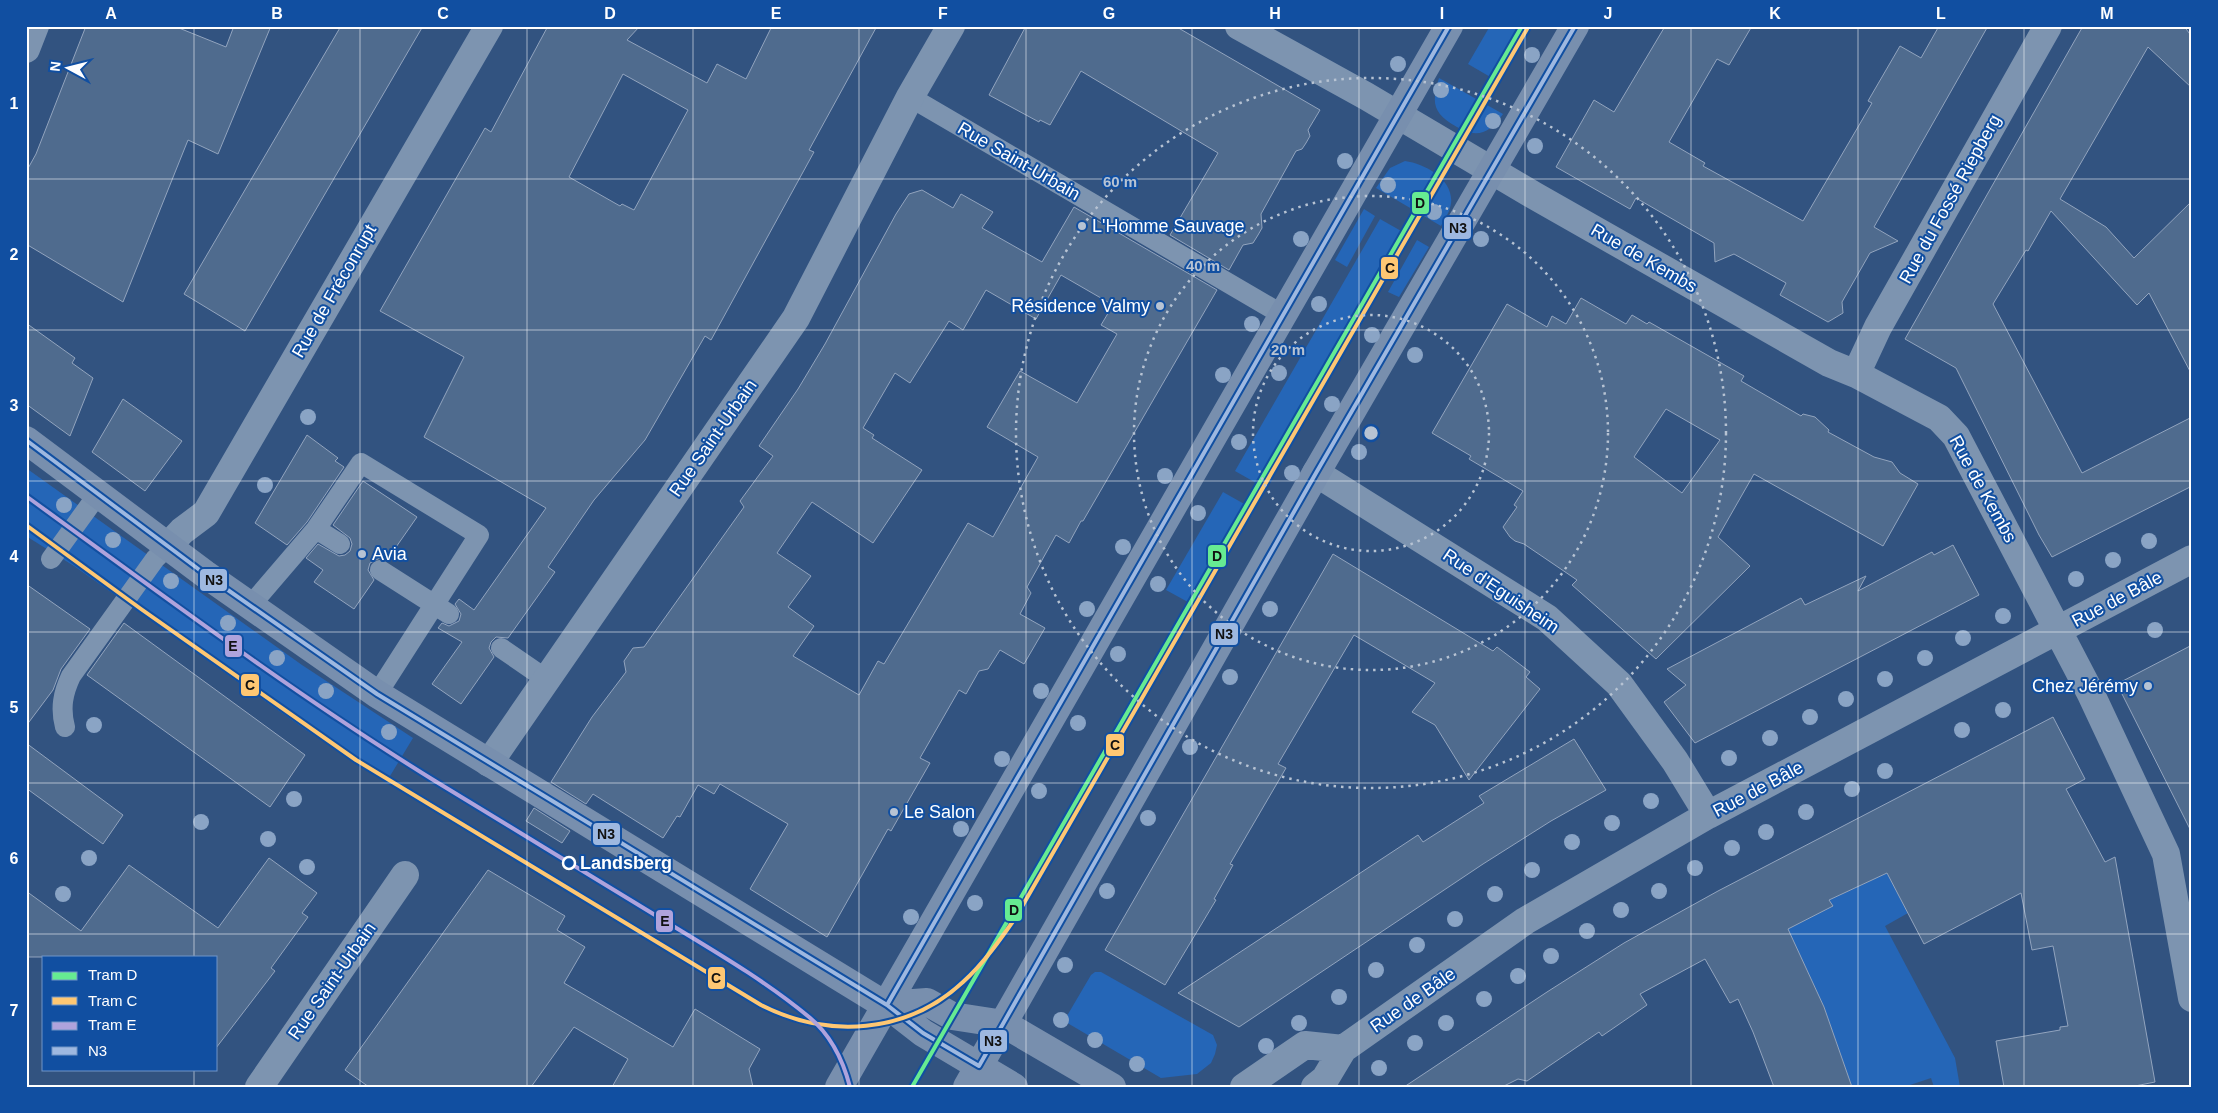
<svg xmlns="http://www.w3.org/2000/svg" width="2218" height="1113" font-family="Arial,sans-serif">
<rect width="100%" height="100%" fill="#325380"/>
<path fill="#2566b7" d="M1490 26H1531L1499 82 1468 64Z
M1439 78 1503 114C1490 133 1477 139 1457 127 1433 113 1431 104 1439 78Z
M1405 161C1428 164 1460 184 1449 211 1447 216 1443 221 1441 226L1376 188 1390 168Z
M1364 209 1375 216 1347 267 1335 260Z
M1380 219 1410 236 1265 488 1235 471Z
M1417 240 1429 247 1399 297 1388 292Z
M26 468 302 665 413 738 387 781 306 730 74 566 26 536Z
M1223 492 1253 509 1197 607 1166 590Z
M1887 873 1908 913 1885 926 1955 1058 1960 1087H1934L1931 1078 1904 1087H1852L1824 1007 1805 966 1778 934 1832 906 1829 900Z
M1095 972H1101L1213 1035 1217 1045 1215 1054 1211 1063 1197 1074 1161 1078 1064 1021 1091 975Z"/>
<path fill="#4f6b8e" stroke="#92a4be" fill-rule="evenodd" d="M86 26H174L226 47 234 26H271L218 154 188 140 123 302 26 244V172L36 154Z
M341 26H423L245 331 184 294Z
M548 26H640L627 40 707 83 717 64 746 79 772 26H877L809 150 814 152 711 340 705 336 645 440 594 500 548 567 555 572 508 638 496 637 491 642 489 648 494 657 461 704 432 684 462 642 438 628 442 623 449 626 459 621 461 614 455 604 459 599 474 610 546 508 424 437 464 357 380 311 485 128 491 132ZM623 74 688 110 634 210 622 204 620 206 569 177Z
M1026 26H1175L1320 110 1308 130 1310 136 1306 143 1302 149 1296 151 1261 214 1262 228 1258 235 1253 243 1243 245 1229 270 1170 235 1218 153 1081 71 1050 125 1040 120 1039 122 989 95Z
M1660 26H1752L1729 65 1717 59 1669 142 1705 163 1703 166 1803 221 1872 103 1868 101 1900 46 1921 58 1939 26H1988L1874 227 1898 241 1870 253 1842 302 1843 313 1828 322 1780 295 1786 283 1734 254 1715 262 1714 243 1636 198 1630 209 1556 167 1594 100 1614 112 1664 28Z
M2083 26H2184L2192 37V88L2148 47 2060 199 2106 227 2134 258 2192 201V375L2149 293 2137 305 2051 211 2028 251 2026 250 1993 304 2082 473 2192 417V486L2052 557 2039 535 1956 368 1905 339Z
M922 190 953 208 961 194 993 212 982 228 1042 262 1074 207 1217 290 1083 521H1081L1069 543 1056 535 1027 587 1031 593 1020 614 1045 628 1024 664 1000 650 988 669 979 671 966 694 959 690 920 758 930 763 891 831 888 829 827 937 750 889 788 824 720 784 714 794 698 785 680 817 677 816 663 838 593 794 586 804 551 782 592 717 626 672 624 661 633 648 644 647 744 507 740 501 773 456 759 446 798 389 825 344 896 214 909 194ZM1061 275 1113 305 1101 325 1117 334 1077 403 1020 371 987 427 1038 457 993 537 968 523 884 664 878 661 859 695 793 656 814 626 788 607 811 576 777 553 812 502 873 543 922 470 872 438 874 435 863 428 895 373 910 383 949 321 963 330 986 290 1036 319Z
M1581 298 1626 324 1632 315 1647 324 1649 322 1744 376 1741 381 1801 416 1803 414 1815 417 1829 430 1828 432 1874 457 1892 462 1900 473 1918 484 1883 546 1754 474 1718 537 1750 566 1656 659 1572 585 1577 580 1524 544 1515 541 1510 537 1503 527 1517 507 1514 505 1523 491 1469 459 1471 456 1432 433 1507 304 1547 327 1552 316 1566 324ZM1666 409 1720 440 1682 493 1634 457Z
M26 323 75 358 72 363 93 378 70 436 26 404Z
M123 399 182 441 145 491 92 452Z
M307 435 338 458 335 461 344 467 307 522 287 545 255 523Z
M363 481 417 517 387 560 380 558 370 563 368 570 374 580 354 609 314 582 323 570 306 558 318 544 339 556 345 555 350 551 352 544 350 538 333 525Z
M1953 545 1979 595 1695 743 1664 702 1686 685 1667 669 1801 598 1805 605 1866 576 1858 591 1932 552 1934 555Z
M1333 554 1493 651 1497 647 1530 672 1526 677 1540 689 1469 780 1435 725 1412 712 1435 683 1354 635 1278 764 1286 768 1230 864 1233 865 1214 899 1216 900 1165 985 1105 950Z
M26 584 90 629 61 669 53 690 26 726Z
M124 623 305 755 270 807 87 675Z
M2192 645V833L2117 684Z
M2053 717 2085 779 2066 789 2105 862 2115 857 2155 1082 2130 1087H2004L1996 1041 2060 1030V1027L2068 1026 2053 946 2032 950 2021 893 1924 944 1887 873 1829 900 1833 906 1788 929 1824 1007 1852 1087H1774L1753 1032 1738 999 1730 1003 1705 959 1640 994 1647 1005 1602 1036 1599 1032 1527 1081 1518 1079 1502 1087H1404L1547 992 1624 943 1718 891Z
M1574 739 1606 790 1551 821 1483 864 1239 1027 1178 993 1418 835 1423 842 1484 803 1479 796Z
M26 743 123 815 103 844 26 788Z
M534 808 570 831 562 843 526 821Z
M269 858 317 893 302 913 308 917 271 968 275 971 216 1048V957H26V891L81 931 129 865 218 928Z
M488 870 565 916 557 930 585 947 564 983 673 1047 695 1009 760 1049 749 1069 753 1087H612L628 1059 574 1027 531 1087H369L345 1070Z"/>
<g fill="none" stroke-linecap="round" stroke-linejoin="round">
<path stroke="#7d94b0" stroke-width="20" d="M910 97 1283 315
M316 529 340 544
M51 559 98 494
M380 570 449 614
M250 606 316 529 361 463 479 535 377 694
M501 648 546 679
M65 727C60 708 63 693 71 676L155 559 168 546"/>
<path stroke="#7d94b0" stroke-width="28" d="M1239 26 1366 96 1535 196 1829 363 1856 374 1939 418 1956 436 2091 694 2166 854 2192 998
M26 49 35 26
M1856 374 1878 327 2048 26
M1316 473 1547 618 1619 684 1675 761 1708 815
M168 546 182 531 206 513 489 26
M489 763 796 318 910 97 951 26
M259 1087 405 875
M1244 1087 1305 1045 1343 1049
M1315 1087 1325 1079 1343 1049 1525 921 1708 815 2192 559"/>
<path stroke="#788fae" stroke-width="28" d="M26 440 205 574 377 694 877 1000 887 1005 923 1033 1014 1087
M887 1005 927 1002 952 1016 1004 1024 1112 1087
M839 1087 1449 26
M967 1087 1316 473 1575 26"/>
<defs>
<path id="bus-1" d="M26 440 205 574 377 694 887 1005 923 1033 979 1066 1316 473 1575 26
M887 1005 1449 26"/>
</defs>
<use href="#bus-1" stroke="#114fa1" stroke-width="8"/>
<use href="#bus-1" stroke="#9eb8e0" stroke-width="4"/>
<defs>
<path id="tram-1" d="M912 1087 1522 26"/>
<path id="tram-2" d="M26 525 141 609 356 760 761 1005C828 1039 907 1034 963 982 984 963 1000 940 1016 917L1527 29"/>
<path id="tram-3" d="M26 496C161 594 294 694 435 781 508 826 582 870 655 915 707 947 762 978 809 1017 831 1035 843 1060 850 1087"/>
</defs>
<use href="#tram-1" stroke="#114fa1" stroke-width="8"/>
<use href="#tram-2" stroke="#114fa1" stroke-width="8"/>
<use href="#tram-3" stroke="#114fa1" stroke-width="8"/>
<use href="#tram-1" stroke="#66eb92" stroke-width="4"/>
<use href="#tram-2" stroke="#fec773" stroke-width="4"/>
<use href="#tram-3" stroke="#afa3dc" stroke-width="4"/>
</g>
<g fill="#8aa4c5">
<circle cx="1532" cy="55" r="8"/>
<circle cx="1398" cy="64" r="8"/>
<circle cx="1441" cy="90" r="8"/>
<circle cx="1493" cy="121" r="8"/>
<circle cx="1535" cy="146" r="8"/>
<circle cx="1345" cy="161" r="8"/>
<circle cx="1388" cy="185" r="8"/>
<circle cx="1434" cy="212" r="8"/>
<circle cx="1301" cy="239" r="8"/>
<circle cx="1481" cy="239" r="8"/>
<circle cx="1319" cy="304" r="8"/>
<circle cx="1252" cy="324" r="8"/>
<circle cx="1372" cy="335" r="8"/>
<circle cx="1415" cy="355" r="8"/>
<circle cx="1279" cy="373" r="8"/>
<circle cx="1223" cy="375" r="8"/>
<circle cx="1332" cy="404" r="8"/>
<circle cx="308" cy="417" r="8"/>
<circle cx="1239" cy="442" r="8"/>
<circle cx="1359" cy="452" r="8"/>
<circle cx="1292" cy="473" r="8"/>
<circle cx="1165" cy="476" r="8"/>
<circle cx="265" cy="485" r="8"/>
<circle cx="64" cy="505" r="8"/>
<circle cx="1198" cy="513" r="8"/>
<circle cx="113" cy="540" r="8"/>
<circle cx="2149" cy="541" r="8"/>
<circle cx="1123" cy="547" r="8"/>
<circle cx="2113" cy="560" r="8"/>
<circle cx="2076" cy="579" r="8"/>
<circle cx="171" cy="581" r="8"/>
<circle cx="1158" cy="584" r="8"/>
<circle cx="1087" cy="609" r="8"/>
<circle cx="1270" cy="609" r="8"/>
<circle cx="2003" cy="616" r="8"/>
<circle cx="228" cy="623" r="8"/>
<circle cx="2155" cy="630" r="8"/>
<circle cx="1963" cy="638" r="8"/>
<circle cx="1118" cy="654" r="8"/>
<circle cx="277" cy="658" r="8"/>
<circle cx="1925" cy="658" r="8"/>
<circle cx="1230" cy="677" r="8"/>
<circle cx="1885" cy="679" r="8"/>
<circle cx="326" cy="691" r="8"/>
<circle cx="1041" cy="691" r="8"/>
<circle cx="1846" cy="699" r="8"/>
<circle cx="2003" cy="710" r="8"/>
<circle cx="1810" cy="717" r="8"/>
<circle cx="1078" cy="723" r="8"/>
<circle cx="94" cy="725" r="8"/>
<circle cx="1962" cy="730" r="8"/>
<circle cx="389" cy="732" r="8"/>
<circle cx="1770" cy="738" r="8"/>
<circle cx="1190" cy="747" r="8"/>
<circle cx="1729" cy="758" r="8"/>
<circle cx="1002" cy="759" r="8"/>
<circle cx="1885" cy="771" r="8"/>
<circle cx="1852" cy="789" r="8"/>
<circle cx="1039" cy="791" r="8"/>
<circle cx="294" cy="799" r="8"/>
<circle cx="1651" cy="801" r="8"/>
<circle cx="1806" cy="812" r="8"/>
<circle cx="1148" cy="818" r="8"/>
<circle cx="201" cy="822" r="8"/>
<circle cx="1612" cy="823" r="8"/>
<circle cx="961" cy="829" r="8"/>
<circle cx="1766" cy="832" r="8"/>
<circle cx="268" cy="839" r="8"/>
<circle cx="1572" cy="842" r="8"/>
<circle cx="1732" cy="848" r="8"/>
<circle cx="89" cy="858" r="8"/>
<circle cx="307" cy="867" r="8"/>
<circle cx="1695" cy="868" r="8"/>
<circle cx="1532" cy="870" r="8"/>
<circle cx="1107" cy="891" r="8"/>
<circle cx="1659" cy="891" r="8"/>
<circle cx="63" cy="894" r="8"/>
<circle cx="1495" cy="894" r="8"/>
<circle cx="975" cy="903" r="8"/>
<circle cx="1621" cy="910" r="8"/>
<circle cx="911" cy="917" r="8"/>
<circle cx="1455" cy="919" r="8"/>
<circle cx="1587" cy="931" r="8"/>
<circle cx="1417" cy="945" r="8"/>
<circle cx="1551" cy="956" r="8"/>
<circle cx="1065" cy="965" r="8"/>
<circle cx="1376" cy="970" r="8"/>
<circle cx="1518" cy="976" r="8"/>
<circle cx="1339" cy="997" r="8"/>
<circle cx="1484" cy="999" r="8"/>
<circle cx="1061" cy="1020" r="8"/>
<circle cx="1299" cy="1023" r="8"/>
<circle cx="1446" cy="1023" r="8"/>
<circle cx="1095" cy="1040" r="8"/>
<circle cx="1415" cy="1043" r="8"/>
<circle cx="1266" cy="1046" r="8"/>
<circle cx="1137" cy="1064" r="8"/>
<circle cx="1379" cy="1068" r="8"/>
</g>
<path fill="none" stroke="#fff" stroke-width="1" stroke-opacity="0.55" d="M194 26V957M360 26V1087M527 26V1087M693 26V1087M859 26V1087M1026 26V1087M1192 26V1087M1359 26V1087M1525 26V1087M1691 26V1087M1858 26V1087M2024 26V1087M26 179H2192M26 330H2192M26 481H2192M26 632H2192M26 783H2192M26 934H2192M194 1069V1087"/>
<g fill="none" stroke="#b7c3d3" stroke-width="2.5" stroke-dasharray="2.5 5">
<circle cx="1371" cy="433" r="118"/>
<circle cx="1371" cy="433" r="237"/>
<circle cx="1371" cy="433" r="355"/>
</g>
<g fill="#b7c3d3" stroke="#114fa1" stroke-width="2">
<circle cx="1082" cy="226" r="5"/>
<circle cx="1160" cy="306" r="5"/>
<circle cx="362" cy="554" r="5"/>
<circle cx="2148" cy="686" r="5"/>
<circle cx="894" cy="812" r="5"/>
</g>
<circle fill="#114fa1" stroke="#fff" stroke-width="2.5" cx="569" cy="863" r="6"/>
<g text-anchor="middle" stroke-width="4" stroke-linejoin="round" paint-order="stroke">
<g font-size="18" fill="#fff" stroke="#114fa1">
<text transform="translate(1019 161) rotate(30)" y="6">Rue Saint-Urbain</text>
<text transform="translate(1950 199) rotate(-61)" y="6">Rue du Fossé Riepberg</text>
<text transform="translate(1644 258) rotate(30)" y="6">Rue de Kembs</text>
<text transform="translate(334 291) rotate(-60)" y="6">Rue de Fréconrupt</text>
<text transform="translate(713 438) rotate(-55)" y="6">Rue Saint-Urbain</text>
<text transform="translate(1983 489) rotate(61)" y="6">Rue de Kembs</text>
<text transform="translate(1501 591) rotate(34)" y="6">Rue d'Eguisheim</text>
<text transform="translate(2117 599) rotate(-28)" y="6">Rue de Bâle</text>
<text transform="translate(1758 789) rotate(-28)" y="6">Rue de Bâle</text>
<text transform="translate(332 981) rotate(-55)" y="6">Rue Saint-Urbain</text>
<text transform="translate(1413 1000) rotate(-35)" y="6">Rue de Bâle</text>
</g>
<g font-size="18" fill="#fff" stroke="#114fa1" text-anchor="start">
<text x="1092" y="232">L'Homme Sauvage</text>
<text x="1150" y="312" text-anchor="end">Résidence Valmy</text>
<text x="372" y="560">Avia</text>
<text x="2138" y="692" text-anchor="end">Chez Jérémy</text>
<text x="904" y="818">Le Salon</text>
</g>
<g font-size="18" font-weight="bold" fill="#fff" stroke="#114fa1" text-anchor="start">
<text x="580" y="869">Landsberg</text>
</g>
</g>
<circle cx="1371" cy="433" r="8" fill="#b7c3d3" stroke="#114fa1" stroke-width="2.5"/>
<g font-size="15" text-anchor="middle" font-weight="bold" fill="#b7c3d3" stroke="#114fa1" stroke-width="4" stroke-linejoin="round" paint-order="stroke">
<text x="1120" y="187">60 m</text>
<text x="1203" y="271">40 m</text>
<text x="1288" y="355">20 m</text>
</g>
<g stroke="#114fa1" stroke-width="2">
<rect x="1411" y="191" width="19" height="24" rx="5" fill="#66eb92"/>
<rect x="1443" y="216" width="29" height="24" rx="5" fill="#9eb8e0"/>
<rect x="1380" y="256" width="19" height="24" rx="5" fill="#fec773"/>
<rect x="1207" y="544" width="20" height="24" rx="5" fill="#66eb92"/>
<rect x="199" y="568" width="29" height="24" rx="5" fill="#9eb8e0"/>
<rect x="1210" y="622" width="29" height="24" rx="5" fill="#9eb8e0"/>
<rect x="224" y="634" width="19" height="24" rx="5" fill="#afa3dc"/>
<rect x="240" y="673" width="20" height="24" rx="5" fill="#fec773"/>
<rect x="1105" y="733" width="20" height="24" rx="5" fill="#fec773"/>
<rect x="592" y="822" width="29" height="24" rx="5" fill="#9eb8e0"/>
<rect x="1004" y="898" width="19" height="24" rx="5" fill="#66eb92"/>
<rect x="655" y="909" width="19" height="24" rx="5" fill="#afa3dc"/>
<rect x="707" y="966" width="19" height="24" rx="5" fill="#fec773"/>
<rect x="979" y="1029" width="29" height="24" rx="5" fill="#9eb8e0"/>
</g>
<g font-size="14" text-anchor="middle" font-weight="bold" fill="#111">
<text x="1420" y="208">D</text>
<text x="1458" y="233">N3</text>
<text x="1390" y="273">C</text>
<text x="1217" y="561">D</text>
<text x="214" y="585">N3</text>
<text x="1224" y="639">N3</text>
<text x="233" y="651">E</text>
<text x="250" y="690">C</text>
<text x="1115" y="750">C</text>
<text x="606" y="839">N3</text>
<text x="1014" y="915">D</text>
<text x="665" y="926">E</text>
<text x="716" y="983">C</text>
<text x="993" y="1046">N3</text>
</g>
<rect width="2218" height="1113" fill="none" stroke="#114fa1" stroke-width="55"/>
<rect x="42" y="956" width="175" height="115" fill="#114fa1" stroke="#7095c7"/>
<rect x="52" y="972" width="25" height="8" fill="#66eb92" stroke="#7095c7"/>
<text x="88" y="980" font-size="15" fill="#ffffff">Tram D</text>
<rect x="52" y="997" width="25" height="8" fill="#fec773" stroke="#7095c7"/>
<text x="88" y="1006" font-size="15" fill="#ffffff">Tram C</text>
<rect x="52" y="1022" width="25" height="8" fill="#afa3dc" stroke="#7095c7"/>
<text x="88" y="1030" font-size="15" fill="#ffffff">Tram E</text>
<rect x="52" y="1047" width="25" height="8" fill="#9eb8e0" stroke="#7095c7"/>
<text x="88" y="1056" font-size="15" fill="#ffffff">N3</text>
<g transform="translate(68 68) rotate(277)" stroke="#114fa1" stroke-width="4" paint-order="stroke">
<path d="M0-4L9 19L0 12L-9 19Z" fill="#ffffff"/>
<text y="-8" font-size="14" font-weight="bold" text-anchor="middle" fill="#ffffff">N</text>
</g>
<rect x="28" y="28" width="2162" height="1058" fill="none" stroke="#fff" stroke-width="2"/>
<g font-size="16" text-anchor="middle" font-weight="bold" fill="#fff">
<text x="111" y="19">A</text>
<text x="277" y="19">B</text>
<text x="443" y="19">C</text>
<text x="610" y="19">D</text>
<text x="776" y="19">E</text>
<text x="943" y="19">F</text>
<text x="1109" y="19">G</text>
<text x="1275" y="19">H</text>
<text x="1442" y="19">I</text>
<text x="1608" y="19">J</text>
<text x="1775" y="19">K</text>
<text x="1941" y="19">L</text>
<text x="2107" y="19">M</text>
<text x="14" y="109">1</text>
<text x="14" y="260">2</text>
<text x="14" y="411">3</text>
<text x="14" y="562">4</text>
<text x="14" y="713">5</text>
<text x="14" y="864">6</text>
<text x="14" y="1016">7</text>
</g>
</svg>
